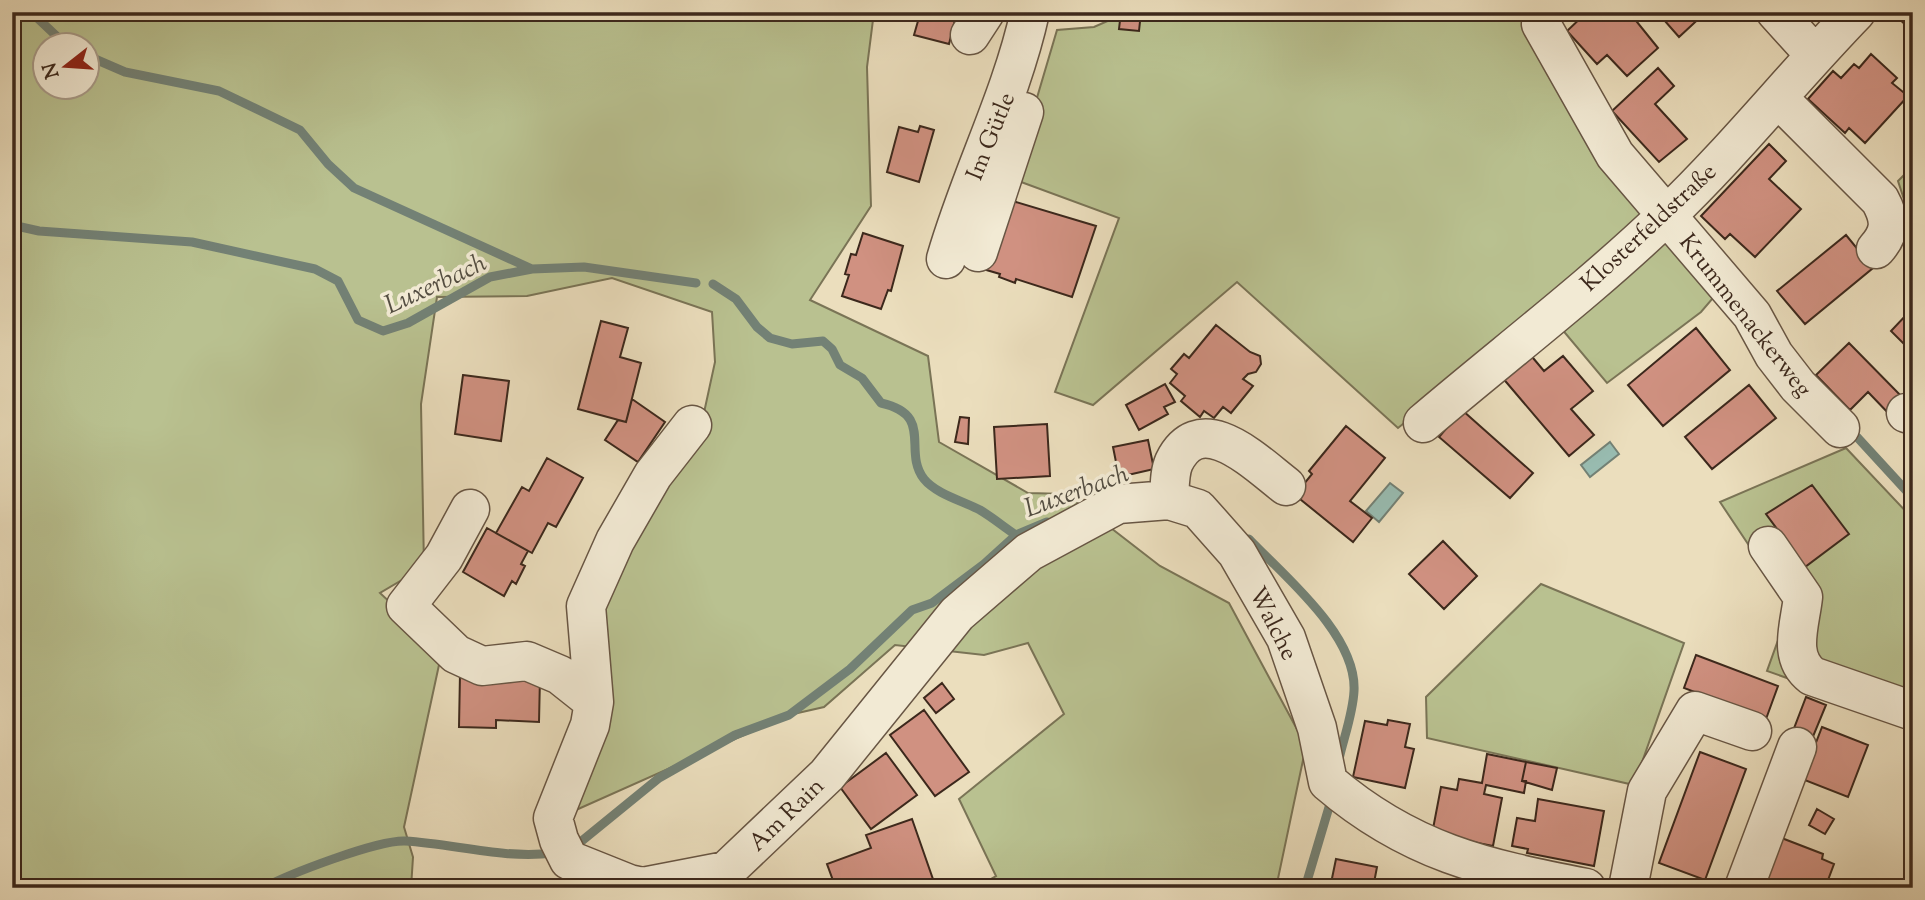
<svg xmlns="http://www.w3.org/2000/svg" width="1925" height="900" font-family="'Sorts Mill Goudy',serif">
<rect width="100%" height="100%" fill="#ebdebd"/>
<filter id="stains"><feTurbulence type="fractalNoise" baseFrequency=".00286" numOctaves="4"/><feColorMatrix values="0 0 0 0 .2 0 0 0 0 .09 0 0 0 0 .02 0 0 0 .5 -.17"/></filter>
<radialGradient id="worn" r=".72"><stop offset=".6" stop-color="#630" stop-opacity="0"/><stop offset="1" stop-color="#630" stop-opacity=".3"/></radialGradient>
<path fill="#b9c190" stroke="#7a7456" stroke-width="2" fill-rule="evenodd" d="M12 12H874L867 67 871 206 810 300 928 356 939 442 1028 493 1067 494 1160 566 1229 603 1306 746 1276 888H975L996 876 959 799 1064 714 1028 643 984 655 895 645 824 707 789 715 567 814 598 626 619 554 700 431 715 362 712 312 612 278 527 296 437 297 421 404 424 567 380 593 442 651 404 827 413 857 411 888H12ZM46 46H88V88H46Z
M1128 12H1528L1719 291 1701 312 1607 383 1545 309 1398 428 1237 282 1093 405 1055 392 1119 218 1013 179 1057 30 1094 27Z
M1913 166V227L1898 181Z
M1846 448 1913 519V722L1767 671 1790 607 1720 502Z
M1541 584 1684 643 1634 785 1427 738 1426 697Z"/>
<path fill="#98bcb1" stroke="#738175" stroke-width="2" d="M1610 442 1619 454 1590 477 1581 465Z
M1390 483 1403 493 1379 522 1366 511Z"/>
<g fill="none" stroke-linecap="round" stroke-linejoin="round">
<path stroke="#738175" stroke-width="9" d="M31 12 67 46
M88 56 125 72 219 91 300 130 328 164 354 188 532 269
M12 225 39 231 192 242 315 269 338 281 358 320 383 331 408 323 490 277 532 269 584 267 696 283
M713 284 736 299 757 327 770 338 792 344 823 341 832 349 840 365 862 378 881 403C935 415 902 451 924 479 936 494 963 501 980 510 992 517 1004 527 1016 535L1047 522
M1857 437 1913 498
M1249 539C1284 576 1357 635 1354 691 1353 713 1344 737 1339 759
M578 844 659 778 735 735 789 715 850 669 912 610 932 603 984 564 1016 535
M263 888C289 874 377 840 405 841 456 844 501 859 554 853
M1305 888 1332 797"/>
</g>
<path fill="#d09181" stroke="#3c281c" stroke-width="2" d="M899 12H957L949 44 914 35 918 21 898 16Z
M1121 12H1141L1139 31 1119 29Z
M1587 12H1629L1658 48 1627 76 1607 55 1597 64 1567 31Z
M1657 12H1706L1679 37Z
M1898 12H1913V32L1895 15Z
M1871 54 1897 78 1892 83 1908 96 1865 143 1849 128 1845 133 1808 99 1833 71 1841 78 1854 64 1859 68Z
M1658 68 1674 86 1655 104 1687 139 1659 162 1612 111Z
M920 126 934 130 919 182 887 172 899 127 918 132Z
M1769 144 1786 161 1769 179 1801 209 1755 257 1730 234 1725 239 1701 216Z
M1006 199 1096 226 1072 297 1016 279 1015 283 999 277 1000 274 983 269Z
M863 233 903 246 891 291 888 290 881 309 842 296 849 275 845 274 851 254 856 255Z
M1846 235 1873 268 1805 324 1777 291Z
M1908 313 1913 316 1911 351 1891 331Z
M601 321 628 328 620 357 641 363 626 422 578 409Z
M1216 325 1250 352 1260 356 1261 364 1256 372 1248 374 1243 379 1253 386 1231 413 1223 407 1214 418 1204 411 1200 417 1181 401 1185 396 1170 383 1177 374 1171 369 1184 354 1189 358Z
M1696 328 1730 370 1663 426 1628 385Z
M1849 343 1908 403 1893 418 1868 392 1850 410 1816 375Z
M1528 352 1544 371 1563 356 1593 391 1571 409 1594 435 1569 456 1501 376Z
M463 375 509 381 501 441 455 434Z
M1165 384 1175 402 1164 407 1168 414 1139 430 1126 405Z
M1749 385 1776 418 1712 469 1685 437Z
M632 399 665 422 638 462 605 440 618 420 626 422Z
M1462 410 1533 473 1510 498 1439 437Z
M960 417 969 418 968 444 955 442Z
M1047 424 1050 476 997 479 994 427Z
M1346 426 1385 458 1350 501 1372 518 1353 542 1295 495 1312 474 1309 471Z
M1148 440 1154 469 1119 477 1113 447Z
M547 458 583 478 556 527 548 523 532 553 496 533 522 487 529 491Z
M1812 485 1849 534 1805 567 1766 514Z
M487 528 528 551 521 564 525 566 516 584 512 581 504 596 463 572Z
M1443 541 1477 576 1444 609 1409 574Z
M1696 655 1778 686 1766 719 1684 688Z
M460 674 540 677 539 722 496 720V728L459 727Z
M942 683 954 699 936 713 924 698Z
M1806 697 1826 705 1812 739 1793 731Z
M924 710 969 772 935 796 890 735Z
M1388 720 1410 724 1405 747 1414 749 1405 788 1353 777 1365 721 1387 725Z
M1822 727 1868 745 1848 797 1802 779Z
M1700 752 1746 769 1705 880 1659 863Z
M886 753 917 795 871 829 840 787Z
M1487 754 1526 762 1522 781H1526L1524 793 1486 785 1484 794 1502 798 1493 846 1432 834 1441 787 1457 790 1459 779 1482 783Z
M1526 762 1557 768 1552 790 1522 781Z
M1538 799 1604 811 1594 866 1527 853 1528 849 1512 846 1517 818 1535 821Z
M1817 809 1834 819 1825 834 1809 825Z
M912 819 935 885 927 888H829L835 886 827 864 871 848 866 835Z
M1779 837 1823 854 1822 859 1834 864 1825 888H1760Z
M1336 859 1377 867 1373 888H1330Z
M1894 880 1913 885V888H1891Z"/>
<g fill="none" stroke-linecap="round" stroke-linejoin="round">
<defs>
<path id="minor" d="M1776 12 1815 55
M1541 24 1615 155 1752 315 1774 355 1798 386 1840 428
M970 35 985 12
M1779 99 1880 200C1891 220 1891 232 1876 249
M978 252 1024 112
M946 259C970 175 1011 98 1030 12
M1906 413 1913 415
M1423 423C1504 354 1590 289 1667 215 1734 151 1791 79 1856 12
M692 425 653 475 615 541 586 606 594 702 590 725 553 818 559 840 569 860 629 884 643 887 726 871 827 775 957 614 1029 552 1118 504 1169 500 1198 509 1237 553 1286 638 1317 728 1328 782C1410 852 1484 868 1586 888
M1169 500C1170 489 1169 473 1174 462 1201 407 1256 463 1286 486
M470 509 444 557 406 606 456 654 482 666 527 661 560 675 594 702
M1768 546 1803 597C1800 625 1787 657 1812 676L1913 711
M1628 888 1647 791 1695 711 1752 731
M1744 888 1797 747"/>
</defs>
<use href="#minor" stroke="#685644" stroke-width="41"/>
<use href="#minor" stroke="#f2ead4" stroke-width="38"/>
</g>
<g text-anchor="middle" stroke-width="7" stroke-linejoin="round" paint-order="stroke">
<g font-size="24" fill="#3c281c" stroke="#f2ead4">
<text transform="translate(990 136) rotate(-68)" y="8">Im Gütle</text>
<text transform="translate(1648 227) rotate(-43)" y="8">Klosterfeldstraße</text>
<text transform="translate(1746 315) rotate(52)" y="8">Krummenackerweg</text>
<text transform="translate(1274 623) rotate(63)" y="8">Walche</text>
<text transform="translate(786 814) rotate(-44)" y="8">Am Rain</text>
</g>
<g font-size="26" font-style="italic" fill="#534d41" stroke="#f2ead4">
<text transform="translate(435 283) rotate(-25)" y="9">Luxerbach</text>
<text transform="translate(1076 490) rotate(-20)" y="9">Luxerbach</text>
</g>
</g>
<rect width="1925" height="900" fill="none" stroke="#ebdebd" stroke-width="42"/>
<rect x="14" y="14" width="1897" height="872" fill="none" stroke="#3c281c" stroke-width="3.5"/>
<rect x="21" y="21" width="1883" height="858" fill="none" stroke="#3c281c" stroke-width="2"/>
<g transform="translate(66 66) rotate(253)"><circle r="33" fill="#f2ead4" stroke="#a99c8a" stroke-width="2"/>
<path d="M0-5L12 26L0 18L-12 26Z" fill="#8f2418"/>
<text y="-10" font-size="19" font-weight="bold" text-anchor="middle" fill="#3c281c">N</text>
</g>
<rect width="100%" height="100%" filter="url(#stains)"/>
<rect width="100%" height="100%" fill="url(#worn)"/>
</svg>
